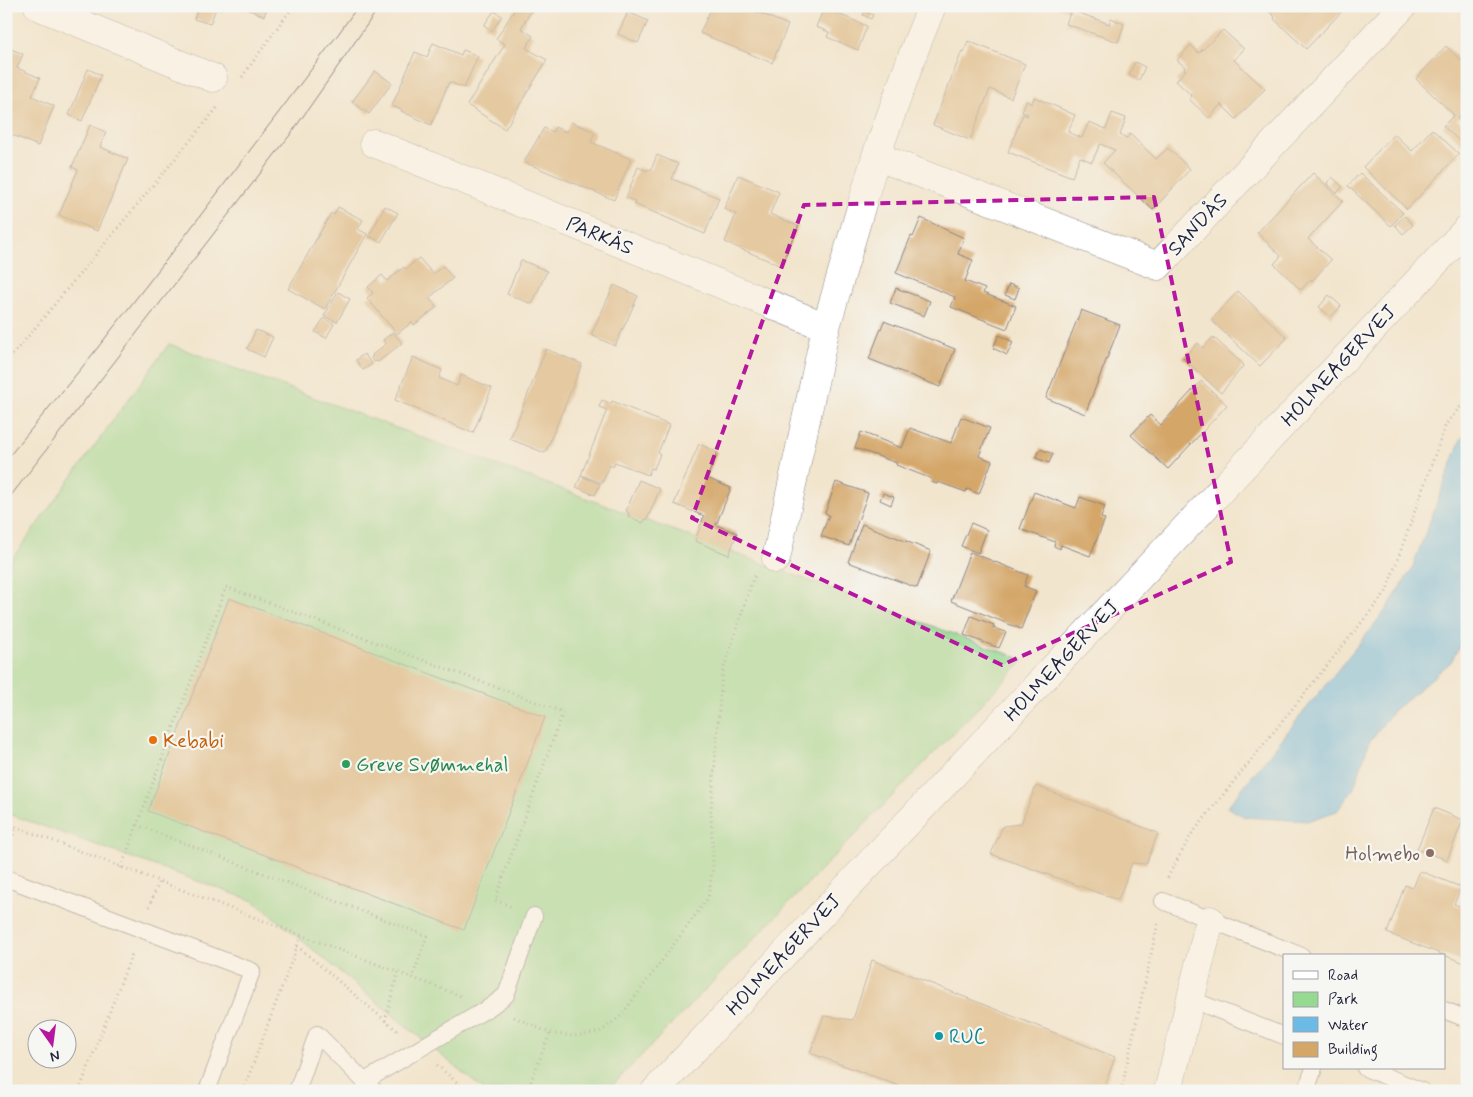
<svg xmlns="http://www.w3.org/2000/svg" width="1473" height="1097" font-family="Mynerve,sans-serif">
<rect width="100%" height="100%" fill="#f6f6f2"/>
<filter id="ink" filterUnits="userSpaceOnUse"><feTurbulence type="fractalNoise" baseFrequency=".02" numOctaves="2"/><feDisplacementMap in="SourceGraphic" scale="10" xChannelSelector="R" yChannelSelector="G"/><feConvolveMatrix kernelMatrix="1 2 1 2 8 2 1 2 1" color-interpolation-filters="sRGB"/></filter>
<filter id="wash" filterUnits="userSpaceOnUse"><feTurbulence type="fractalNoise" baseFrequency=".0096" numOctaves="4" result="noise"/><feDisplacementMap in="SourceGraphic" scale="20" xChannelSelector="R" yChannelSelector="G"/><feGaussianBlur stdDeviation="1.12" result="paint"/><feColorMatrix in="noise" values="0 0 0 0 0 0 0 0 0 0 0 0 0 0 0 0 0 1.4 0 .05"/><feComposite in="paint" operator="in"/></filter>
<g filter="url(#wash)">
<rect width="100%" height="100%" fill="#f2e5cd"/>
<path fill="#96d991" stroke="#5c7e66" d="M169 344 1024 660 607 1091H485L254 901 6 813V567Z"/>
<path fill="#6cbae6" stroke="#476e90" d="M1467 432V631L1451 662 1393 711 1369 742 1354 788 1337 811 1307 821 1245 817 1227 807 1386 610 1412 569 1461 439Z"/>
<g id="blocks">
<path fill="#d4a667" d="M199 6H222L221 9 216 8 210 24 194 19Z
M240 6H268L264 16Z
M517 6H534L521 28 533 36 526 48 547 60 505 129 467 105 505 44 496 39Z
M712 6H757L755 11 788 25 772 63 700 33Z
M832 6H848L845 12Z
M1058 6H1071L1069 11Z
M1268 6H1347L1306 49 1274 19 1275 17 1266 8Z
M824 8 867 26 858 50 827 37 829 32 816 27Z
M1071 10 1109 24 1111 18 1124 24 1118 42 1066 24Z
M494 11 502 16 492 31 484 25Z
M865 11 873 15 871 19 863 15Z
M628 12 648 21 638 43 618 34Z
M1223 30 1244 49 1234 60 1265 89 1236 119 1221 104 1209 118 1189 99 1192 96 1176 81 1186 70 1184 69 1185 67 1177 60 1191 45 1199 53Z
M968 41 1025 64 1011 98 990 89 970 140 933 125 962 51 964 52Z
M433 43 461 55 463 50 478 56 464 88 449 82 431 125 401 111 402 110 392 106 415 52 427 57Z
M1446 46 1467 66V109L1457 119 1467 128V148L1443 126 1454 115 1416 79Z
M6 47 23 54 17 68 40 78 32 96 54 106 38 146 6 132Z
M1135 62 1145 67 1139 80 1129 75Z
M88 69 101 75 82 121 69 115Z
M375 71 392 83 369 114 352 102Z
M1034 97 1075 115 1068 132 1082 138 1089 122 1106 129 1112 113 1126 118 1120 135 1127 138 1130 134 1156 159 1168 148 1190 169 1153 210 1103 163 1115 150 1100 144 1092 162 1080 157 1072 177 1008 152 1023 114 1027 116 1028 114 1022 112 1026 101 1032 104Z
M571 122 595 132 591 142 631 159 614 200 524 162 544 128 553 132 555 127 566 132Z
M90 125 106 132 100 147 128 159 97 231 59 215 78 170 72 167Z
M1432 129 1459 154 1407 209 1363 167 1394 134 1412 151Z
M657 155 678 164 672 179 719 198 705 234 634 204 635 201 626 198 638 167 647 171 648 169 651 170Z
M6 161 11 163 6 173Z
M1313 173 1343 201 1308 239 1331 260 1312 281 1311 279 1301 290 1274 264 1281 256 1257 233Z
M1360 173 1403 213 1391 226 1348 186Z
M738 175 779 192 770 214 798 226 781 266 725 242 736 214 724 209Z
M1332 177 1343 187 1337 193 1327 183Z
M385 206 398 213 381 242 369 236Z
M338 207 363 220 358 229 367 234 325 309 288 289 331 213 334 215Z
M1405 216 1413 225 1403 234 1395 225Z
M921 218 964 238 958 254 973 260 965 281 985 289 983 293 1016 306 1007 329 951 307 955 297 896 273 911 236 913 237Z
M419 258 433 274 443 266 453 278 429 298 437 307 414 325 412 322 397 334 367 298 373 293 368 287 382 275 387 281 404 267 406 269Z
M521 260 547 271 532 304 507 294Z
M1009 284 1019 288 1015 299 1005 295Z
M614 285 638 296 615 346 591 335Z
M896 288 930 301 924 316 890 303Z
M1238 291 1287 338 1260 366 1211 320Z
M338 292 350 299 337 322 324 316Z
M1329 295 1341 306 1331 317 1319 307Z
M1081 310 1120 325 1085 414 1046 398Z
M324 318 334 324 326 338 315 332Z
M884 321 955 349 940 387 869 359Z
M256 330 273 337 264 357 247 349Z
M393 332 402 343 378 362 376 361 374 362 371 358 373 356 372 355 386 344 383 340Z
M999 335 1013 342 1007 355 993 348Z
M1213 337 1244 365 1221 393 1183 358 1198 343 1203 348Z
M546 349 582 364 545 453 510 439Z
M364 354 372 364 363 370 356 360Z
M413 357 442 370 439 378 457 386 461 375 492 388 473 433 395 400Z
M1201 381 1227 405 1168 469 1131 435 1150 415 1161 425Z
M602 400 611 404 612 401 669 425 658 453 660 454 654 469 651 468 648 475 615 462 613 467 610 465 602 483 581 475 607 410 599 407Z
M961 417 990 428 979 456 992 461 979 494 967 489 966 492 938 482 937 484 931 482 932 479 896 465 897 463 855 448 861 432 902 448 910 428 951 443Z
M699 444 717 452 707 478 731 488 716 525 737 533 729 555 695 541 704 516 674 504Z
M1040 449 1053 454 1049 463 1036 458Z
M581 476 600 484 595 495 576 487Z
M639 480 660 489 647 520 645 519 643 523 628 516 629 513 626 511Z
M836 482 868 493 849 546 821 536 829 515 825 513Z
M1034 492 1076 508 1080 497 1105 506 1101 518 1105 519 1090 556 1061 545 1060 549 1054 546 1055 542 1020 529Z
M883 493 894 497 891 505 880 500Z
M971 523 987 530 978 553 961 546Z
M862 524 931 551 917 588 848 562Z
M970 552 1028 575 1024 586 1036 591 1021 629 951 601Z
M229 598 545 717 464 930 148 811Z
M971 616 994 625 993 628 1006 632 999 648 964 635Z
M1036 786 1158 833 1146 864 1132 863 1118 900 991 854 1003 826 1021 824Z
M1434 808 1463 820 1447 860 1417 849Z
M1420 871 1461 887 1454 904 1464 908 1467 902V964L1387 933 1405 885 1413 888Z
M872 960 1115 1057 1103 1091H913L810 1053 824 1016 853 1020Z"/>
</g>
</g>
<g filter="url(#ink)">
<use href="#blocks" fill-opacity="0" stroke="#8a8484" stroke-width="1"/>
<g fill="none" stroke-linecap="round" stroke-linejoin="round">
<defs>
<path id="service" d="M6 878 252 971 207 1091
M1163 901 1302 956
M1190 999 1284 1036
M1444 1010 1467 1019
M1365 1068 1422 1091
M365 1081 490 1007 506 995 534 916
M297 1091 317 1034 374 1091
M1306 1091 1314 1068"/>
<path id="minor" d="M38 6 213 78
M374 143 826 327
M876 156 1158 266 1403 6
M776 559 826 327 876 156 917 43 932 6
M1168 1091 1210 920"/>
<path id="tertiary" d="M655 1091 1467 229"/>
</defs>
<use href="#service" stroke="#8a8484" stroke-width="18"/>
<use href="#minor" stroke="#8a8484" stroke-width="29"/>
<use href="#tertiary" stroke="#8a8484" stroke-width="29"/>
<path stroke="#8a8484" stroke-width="3" stroke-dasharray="1 4" stroke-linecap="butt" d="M242 77 293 6
M6 363 218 107
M6 823 461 996
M137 825 427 936 412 978
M6 854 16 827
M121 868 226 587 563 712 495 900 513 907
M1168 878 1170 873 1191 835 1386 592 1446 424 1467 399
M149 907 159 882
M297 946 400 1033
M514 1017 550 1033 572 1036 587 1035 600 1032 621 1016 708 898 713 866 711 811 722 674 753 578 755 576
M385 1021 398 972
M437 1065 467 1091
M79 1091 133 951
M243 1091 301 936
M527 1091 550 1033
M1121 1091 1158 923"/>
<use href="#service" stroke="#fff" stroke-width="16"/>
<use href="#minor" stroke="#fff" stroke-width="28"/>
<use href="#tertiary" stroke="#fff" stroke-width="28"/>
<path stroke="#22223b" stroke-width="1" d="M6 460 88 360 178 245 339 33 358 6
M6 502 290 135 380 6"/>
</g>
</g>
<path d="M0 0H1473V1097H0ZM1154 197 1231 562 1002 665 692 518 804 205Z" fill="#f2e5cd" fill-opacity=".55" fill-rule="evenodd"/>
<path fill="none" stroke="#b5179e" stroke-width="4" stroke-dasharray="10 6" stroke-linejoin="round" d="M1154 197 1231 562 1002 665 692 518 804 205Z"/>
<circle fill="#e8710a" stroke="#f6f6f2" stroke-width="2" cx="153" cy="740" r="5"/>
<circle fill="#2e9e5b" stroke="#f6f6f2" stroke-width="2" cx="346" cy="764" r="5"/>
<circle fill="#8d6e63" stroke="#f6f6f2" stroke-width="2" cx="1430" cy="853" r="5"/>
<circle fill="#0f9aa8" stroke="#f6f6f2" stroke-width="2" cx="939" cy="1036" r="5"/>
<g text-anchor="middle" stroke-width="4.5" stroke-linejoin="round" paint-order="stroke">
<g font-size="20" fill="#22223b" stroke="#f6f6f2">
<text transform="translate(1197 224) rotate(-47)" y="7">SANDÅS</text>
<text transform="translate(600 235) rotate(22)" y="7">PARKÅS</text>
<text transform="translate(1338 365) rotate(-47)" y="7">HOLMEAGERVEJ</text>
<text transform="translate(1061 660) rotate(-47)" y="7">HOLMEAGERVEJ</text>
<text transform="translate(783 954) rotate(-47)" y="7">HOLMEAGERVEJ</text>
</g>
<g font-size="20" fill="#c56008" stroke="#f6f6f2" text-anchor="start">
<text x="163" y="747">Kebabi</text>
</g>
<g font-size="20" fill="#27864d" stroke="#f6f6f2" text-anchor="start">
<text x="356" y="771">Greve Svømmehal</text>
</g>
<g font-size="20" fill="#785e54" stroke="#f6f6f2" text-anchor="end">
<text x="1420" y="860">Holmebo</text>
</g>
<g font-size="20" fill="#0d838f" stroke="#f6f6f2" text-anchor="start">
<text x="949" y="1043">RUC</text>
</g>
</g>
<rect width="1473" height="1097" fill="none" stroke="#f6f6f2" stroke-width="25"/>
<rect x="1283" y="954" width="162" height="115" fill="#f6f6f2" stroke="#a1a1a9"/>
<rect x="1293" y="971" width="25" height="8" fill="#ffffff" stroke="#a1a1a9"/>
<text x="1328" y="980" font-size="15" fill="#22223b">Road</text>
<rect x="1293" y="992" width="25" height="15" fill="#96d991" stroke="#a1a1a9"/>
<text x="1328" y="1004" font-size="15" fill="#22223b">Park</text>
<rect x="1293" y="1017" width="25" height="15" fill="#6cbae6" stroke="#a1a1a9"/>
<text x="1328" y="1030" font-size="15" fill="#22223b">Water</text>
<rect x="1293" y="1042" width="25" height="15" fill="#d4a667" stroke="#a1a1a9"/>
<text x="1328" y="1054" font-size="15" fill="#22223b">Building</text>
<g transform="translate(52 1044) rotate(166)"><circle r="24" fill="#f6f6f2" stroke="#a1a1a9"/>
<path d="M0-4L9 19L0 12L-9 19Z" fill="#b5179e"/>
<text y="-8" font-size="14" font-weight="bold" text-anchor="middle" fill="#22223b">N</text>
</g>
</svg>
